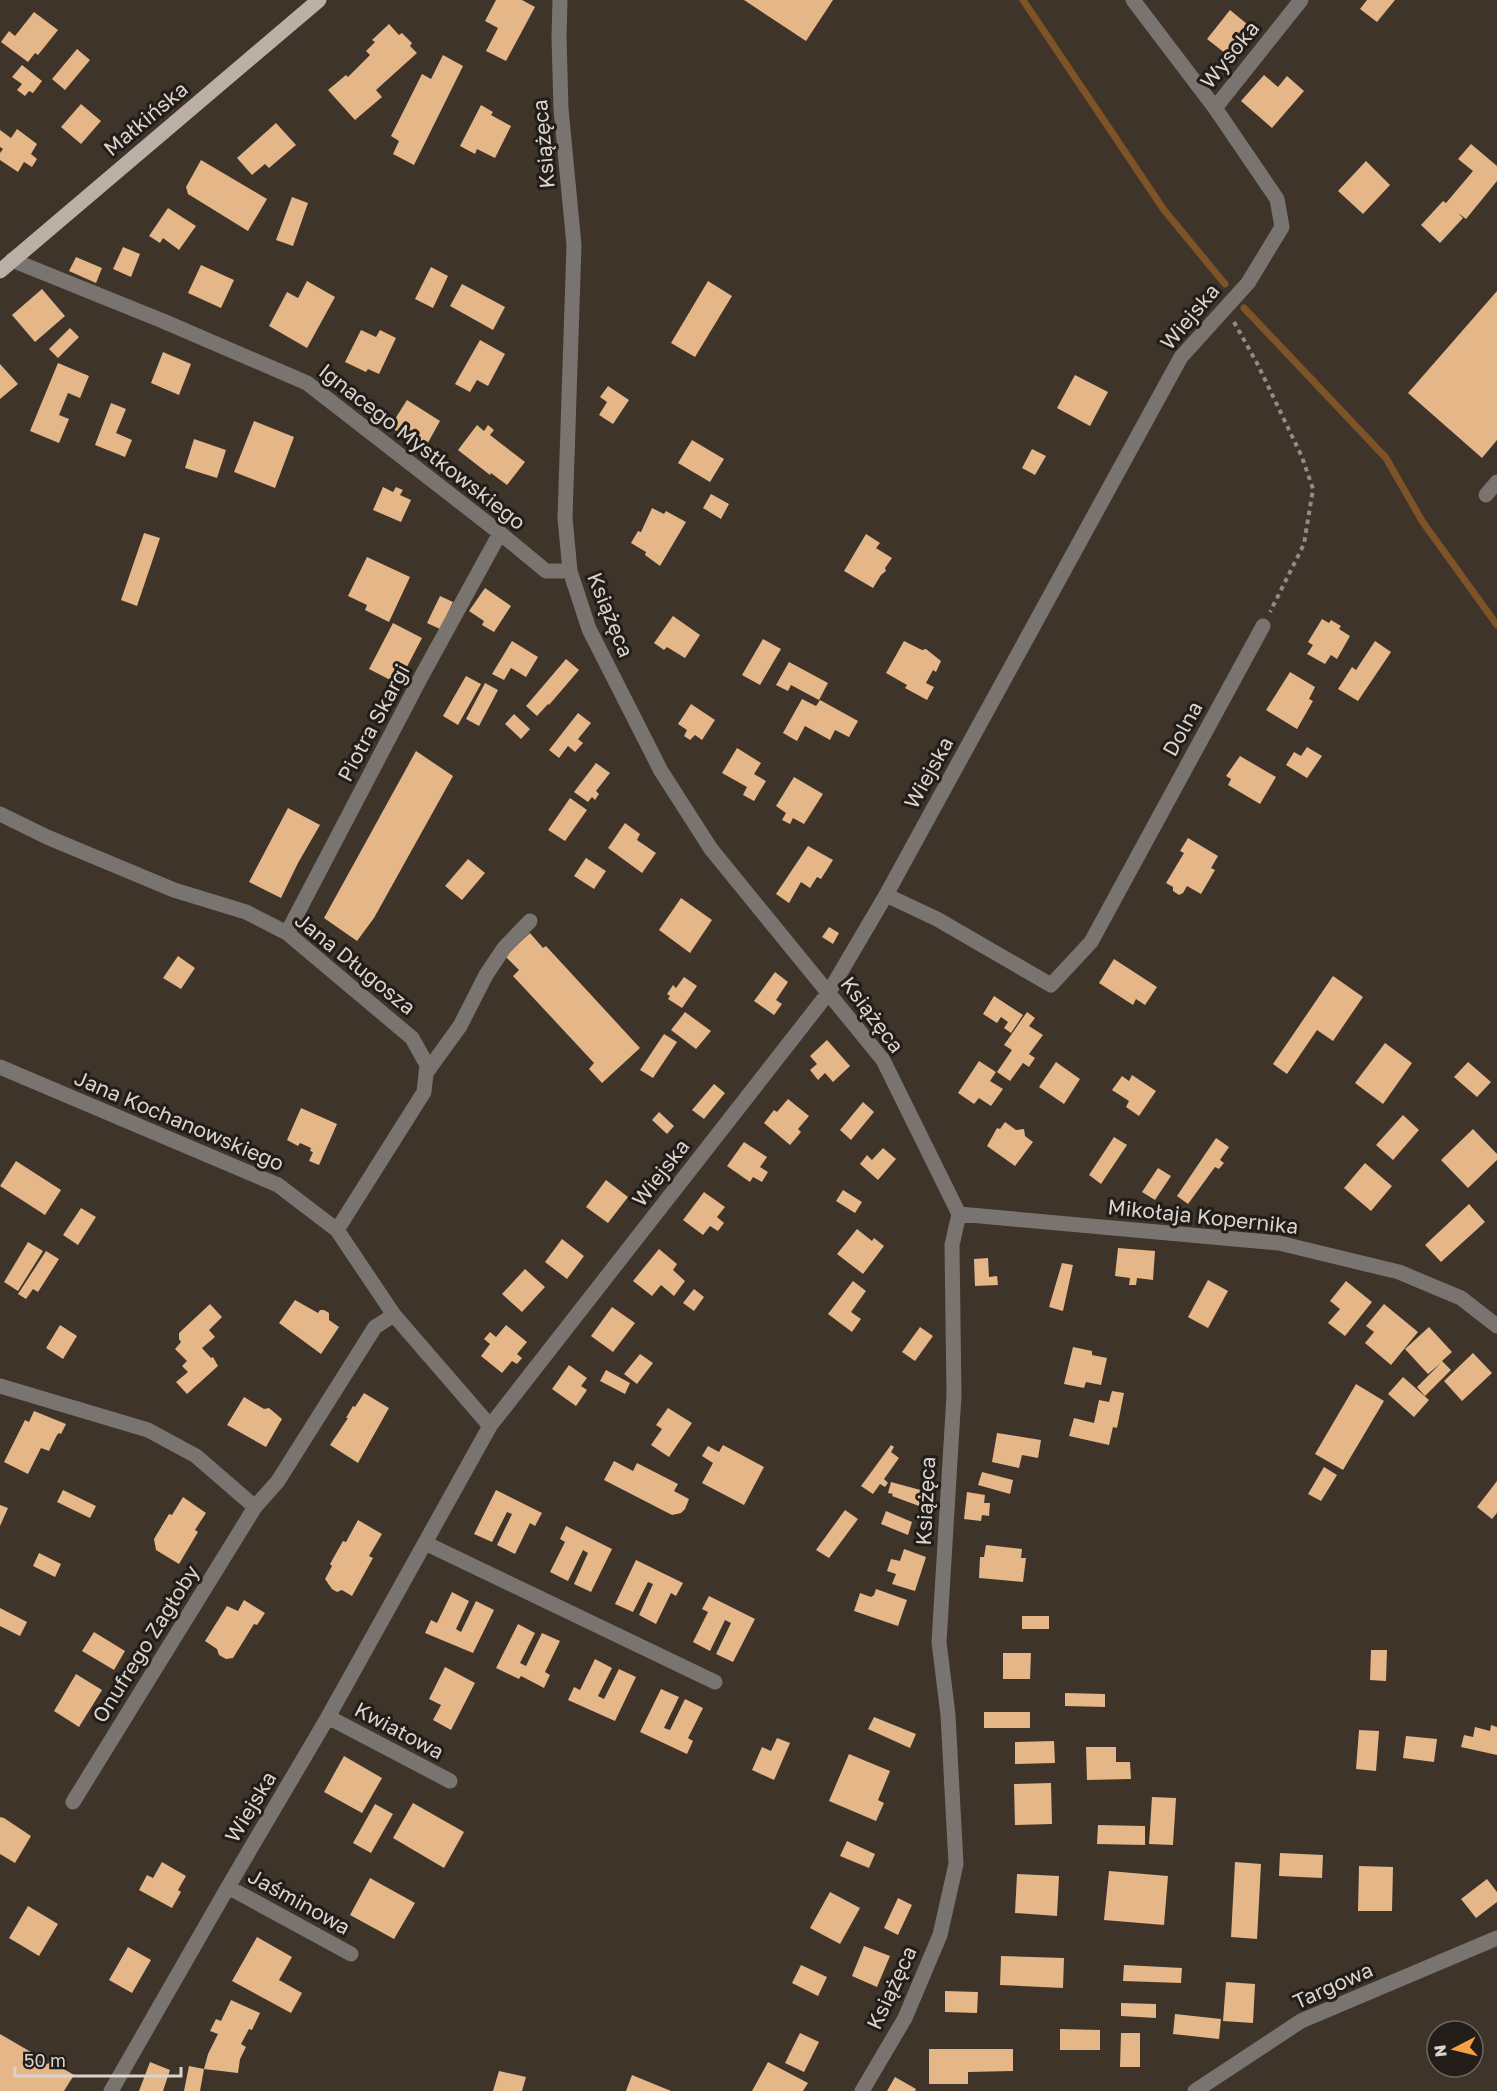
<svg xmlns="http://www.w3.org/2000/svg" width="1497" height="2091" font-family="'Golos Text',sans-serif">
<rect width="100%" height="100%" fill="#3f342a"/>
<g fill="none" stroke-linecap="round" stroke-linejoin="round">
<path stroke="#7d5327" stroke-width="7" d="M1023 0 1164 210 1225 284
M1244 308 1386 458 1422 521 1497 625"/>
</g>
<path fill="#e5b688" d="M496 0H522L535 7 506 61 486 51 498 28 485 21Z
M744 0H833L806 41Z
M1367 0H1395L1377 22 1360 9Z
M1230 10 1258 33 1235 61 1207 39Z
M34 12 58 30 38 55 35 53 28 62 1 42 9 31 15 36Z
M389 24 399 35 402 33 412 43 410 46 417 53 376 90 382 97 355 120 328 90 346 75 348 77 370 55 366 51 375 42 372 40Z
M77 49 90 60 65 90 52 79Z
M443 55 463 66 414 165 393 154 399 141 391 136 422 74 431 79Z
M22 65 42 81 33 93 29 91 25 96 17 90 22 84 12 77Z
M1264 75 1278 87 1287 76 1304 91 1272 128 1241 101Z
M81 104 101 121 81 144 61 127Z
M481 105 493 112 491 115 511 126 495 158 477 149 475 154 460 146Z
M276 123 296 145 269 168 265 164 252 175 237 158Z
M17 129 37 144 31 154 37 159 32 167 24 162 18 172 0 160V153L3 149 0 147V130L11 138Z
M1471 144 1497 166V181L1466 219 1458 213 1463 218 1440 243 1421 225 1443 201 1446 203 1473 171 1458 159Z
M201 160 267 199 248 231 188 194 186 187Z
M1366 161 1390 185 1363 214 1338 191Z
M292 197 308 203 293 246 276 240Z
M168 208 196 226 179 250 163 238 160 243 149 236Z
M123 247 140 254 131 277 113 269Z
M76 257 102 268 96 283 69 271Z
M201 265 234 280 221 308 188 293Z
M431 267 448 276 433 308 415 299Z
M307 281 335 297 307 348 269 326 287 292 298 298Z
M708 281 732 296 695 357 671 343Z
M462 284 505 307 493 330 450 306Z
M42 289 65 316 35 342 12 315Z
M1497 291V440L1482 458 1408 393Z
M70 328 79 337 58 358 49 349Z
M361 330 376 337 380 330 396 338 379 374 368 369 366 372 345 362Z
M480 340 505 354 488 386 477 380 470 392 455 384Z
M163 352 191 364 179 395 151 383Z
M58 363 89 376 80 398 68 393 59 415 69 419 59 443 30 431Z
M0 364 18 384 0 399Z
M1075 375 1108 392 1090 426 1057 408Z
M608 386 629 400 613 424 599 415 607 402 600 397Z
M407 400 440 421 425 448 390 427Z
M111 403 126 409 116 433 132 440 125 457 95 445Z
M254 421 294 437 275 488 234 472Z
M477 425 484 431 488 425 494 430 490 435 525 462 507 485 491 473 490 475 458 450Z
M194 439 226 450 217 478 185 468Z
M692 440 724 459 710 482 678 463Z
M1032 449 1046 456 1035 475 1022 468Z
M383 487 393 492 396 487 403 490 400 495 411 500 401 522 373 510Z
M711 494 729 504 721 519 703 508Z
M652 508 664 514 666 511 686 522 660 566 645 555 646 552 631 543 638 531 641 532Z
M144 533 160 538 137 606 121 600Z
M866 534 880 543 876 548 892 558 885 568 886 571 881 575 873 588 844 571Z
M367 557 410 577 389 622 365 610 367 605 348 596Z
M485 588 511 606 494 632 482 625 484 621 469 611Z
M440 596 453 602 440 629 427 623Z
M673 616 700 635 685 658 667 647 664 650 654 643Z
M1322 619 1329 623 1331 620 1341 626 1339 629 1350 636 1337 659 1331 655 1325 664 1307 654 1313 645 1308 642Z
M393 623 422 638 398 684 369 669Z
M763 639 781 649 760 685 742 675Z
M512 641 538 657 526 677 511 668 504 680 492 674Z
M904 641 922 650 926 649 941 661 936 672 933 670 926 683 934 687 927 700 905 688 907 685 886 673Z
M1375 641 1391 652 1358 701 1338 689 1352 667 1356 670Z
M566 659 579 670 549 705 548 704 537 716 526 706Z
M789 662 828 683 819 700 791 685 788 691 776 685Z
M1290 672 1315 687 1309 699 1313 701 1297 729 1266 710Z
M466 676 481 684 458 725 443 716Z
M485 683 498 690 479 726 466 719Z
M802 699 816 706 820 700 858 721 849 737 835 730 830 740 805 726 797 741 783 733Z
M691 704 715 720 702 740 695 735 690 740 684 736 687 730 678 724Z
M578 713 591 723 578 739 583 743 575 752 568 746 559 758 549 750Z
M514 714 530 729 521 739 505 724Z
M1307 747 1322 756 1307 778 1286 765 1294 752 1301 756Z
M737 748 761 763 754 774 766 781 754 801 743 795 747 787 722 773Z
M416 751 453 776 374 918 357 941 324 918Z
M1240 756 1276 777 1260 804 1228 785 1231 779 1226 776Z
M596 763 610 773 596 791 599 794 595 800 592 797 588 802 574 792Z
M794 777 823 794 804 824 793 818 790 824 782 820 786 813 776 806Z
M570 798 587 810 565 841 548 830Z
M288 808 320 825 298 863 281 898 249 882Z
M625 823 640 834 637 840 656 853 642 873 608 848Z
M1188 838 1218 856 1211 868 1215 870 1201 894 1187 886 1183 893 1179 895 1173 891V887L1166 883 1184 853 1180 851Z
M808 846 833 860 821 879 817 877 810 888 801 882 789 903 776 894Z
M586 858 606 871 594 889 574 876Z
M468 859 485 873 462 900 445 886Z
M681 898 712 920 690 953 659 930Z
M829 927 839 933 833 944 822 937Z
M530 933 543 948 546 946 640 1048 602 1083 589 1069 594 1063 513 976 519 970 505 956Z
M178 956 195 968 181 989 163 978Z
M1114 959 1157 987 1145 1005 1136 999 1133 1005 1099 983Z
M775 972 788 982 776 1000 782 1004 774 1015 754 1001Z
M1333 976 1363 997 1333 1041 1317 1030 1287 1074 1273 1064Z
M684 977 697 986 682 1008 668 999 670 996 667 994 673 985 676 988Z
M994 996 1023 1015 1011 1033 1004 1028 1008 1022 1001 1017 997 1023 983 1014Z
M685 1012 711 1031 696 1049 671 1030Z
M1027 1012 1035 1018 1029 1026 1043 1035 1029 1054 1035 1058 1029 1067 1023 1063 1010 1081 997 1072 1012 1050 1004 1045Z
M664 1034 677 1042 653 1078 640 1070Z
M827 1040 850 1066 833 1082 825 1073 818 1080 810 1070 817 1064 810 1056Z
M1385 1043 1412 1063 1383 1104 1355 1083Z
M979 1061 996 1072 990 1081 1003 1089 991 1106 979 1098 974 1104 958 1093Z
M1056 1062 1080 1079 1064 1104 1039 1087Z
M1468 1062 1491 1082 1477 1097 1454 1077Z
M1132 1075 1156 1091 1139 1116 1126 1107 1129 1101 1112 1090 1122 1076 1129 1081Z
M714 1084 725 1093 704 1119 692 1110Z
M788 1099 809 1116 798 1129 801 1132 790 1145 764 1123 774 1110 777 1112Z
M863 1102 874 1112 851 1140 840 1130Z
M301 1108 337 1124 319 1165 309 1161 313 1152 310 1151 311 1148 300 1143 298 1146 287 1140Z
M659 1112 674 1126 667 1134 652 1120Z
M1403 1115 1419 1130 1393 1160 1376 1145Z
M1005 1122 1016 1130 1024 1129 1025 1136 1033 1142 1015 1166 987 1146 997 1128 1000 1129Z
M1473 1129 1497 1154V1160L1468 1188 1441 1160Z
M1114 1137 1127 1145 1101 1184 1089 1175Z
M1216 1138 1229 1147 1220 1160 1224 1163 1219 1169 1215 1167 1188 1204 1177 1196Z
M744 1142 767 1157 760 1167 768 1172 762 1182 753 1177 750 1182 727 1166Z
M883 1148 896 1159 878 1180 860 1164 867 1155 872 1160Z
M16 1161 61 1190 45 1215 0 1186Z
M1365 1163 1392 1186 1371 1211 1344 1188Z
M1158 1168 1171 1176 1155 1200 1142 1192Z
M606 1180 628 1197 608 1223 586 1207Z
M843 1190 862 1202 855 1213 836 1201Z
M704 1192 725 1207 717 1217 724 1223 718 1231 710 1226 703 1235 683 1220Z
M1469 1204 1485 1222 1441 1262 1425 1245Z
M81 1208 96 1217 78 1245 63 1235Z
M857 1229 872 1241 874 1238 884 1246 863 1274 837 1254Z
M562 1239 584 1256 567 1279 545 1262Z
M28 1242 43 1251 18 1291 4 1282Z
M1118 1248 1155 1251 1153 1280 1137 1278 1136 1285H1129L1130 1278 1115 1276Z
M659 1249 677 1264 673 1270 685 1281 674 1296 661 1285 652 1296 633 1281Z
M46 1251 59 1259 38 1292 33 1289 26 1299 18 1294Z
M988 1258 989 1277 997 1276 998 1285 975 1286 974 1259Z
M1062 1263 1073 1265 1063 1311 1049 1307Z
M525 1269 545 1287 522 1312 502 1294Z
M1208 1280 1228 1291 1208 1328 1188 1317Z
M853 1281 866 1291 851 1312 861 1319 852 1332 828 1314Z
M1346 1281 1372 1302 1345 1336 1328 1323 1340 1309 1330 1301Z
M694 1289 704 1297 694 1311 683 1303Z
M295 1300 318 1313 320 1310H324L329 1313V1320L339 1327 321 1354 279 1323Z
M210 1304 222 1317 209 1330 215 1337 202 1348 211 1358 213 1357 218 1366 187 1394 176 1382 188 1372 182 1366 187 1361 175 1349 181 1342 179 1339V1333Z
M1384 1304 1418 1332 1391 1365 1365 1343 1374 1332 1366 1326Z
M612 1307 635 1323 613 1352 591 1336Z
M60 1325 77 1336 63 1359 46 1348Z
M506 1325 527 1342 517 1354 522 1358 517 1364 512 1361 502 1373 481 1356 490 1344 484 1339 490 1332 496 1337Z
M920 1327 933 1336 915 1361 902 1352Z
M1429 1327 1452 1352 1442 1361 1451 1370 1425 1396 1417 1387 1441 1363 1428 1374 1405 1349Z
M1073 1347 1092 1351V1355L1107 1358 1101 1385 1086 1382 1084 1388 1064 1384Z
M1473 1353 1492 1373 1462 1401 1444 1381Z
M640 1354 653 1363 637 1384 624 1374Z
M569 1365 587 1378 581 1386 587 1390 576 1406 552 1389Z
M606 1370 630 1383 625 1394 600 1381Z
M1403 1377 1429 1400 1414 1417 1388 1394Z
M1356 1384 1384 1401 1343 1470 1315 1454Z
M1112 1391 1124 1393 1117 1428 1113 1427 1109 1445 1069 1436 1074 1418 1094 1423 1099 1400 1109 1402Z
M364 1393 389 1408 358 1463 330 1445 348 1418H346L353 1406 355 1407Z
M244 1397 264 1409 269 1408 282 1419 266 1447 227 1425Z
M668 1408 692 1423 669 1457 651 1445 662 1429 656 1425Z
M34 1411 66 1424 61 1434 59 1433 57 1435 49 1451 41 1448 28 1474 4 1462 25 1420 29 1422Z
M997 1433 1041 1440 1038 1458 1022 1455 1019 1468 992 1462Z
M723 1445 764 1467 744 1505 702 1483 713 1463 702 1456 708 1446 719 1452Z
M891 1445 894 1447 891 1452 899 1458 884 1479 888 1483 885 1487 880 1484 873 1494 861 1486Z
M614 1461 633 1471 637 1463 678 1484 674 1491 689 1499 685 1509 681 1513 672 1515 604 1480Z
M1324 1467 1337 1475 1321 1501 1308 1494Z
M982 1472 1013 1480 1010 1494 978 1485Z
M1497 1481V1513L1492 1519 1477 1507Z
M891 1482 924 1491 919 1506 892 1496 893 1494 888 1493Z
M63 1490 96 1506 90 1518 57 1502Z
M496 1490 542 1513 535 1526 530 1523 515 1554 497 1545 512 1514 507 1512 492 1542 474 1534Z
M967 1492 985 1495 984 1503H990L989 1516 982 1515 981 1521 964 1519Z
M183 1497 206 1513 195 1530 198 1532 179 1564 156 1550 154 1539 169 1514 172 1515Z
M0 1505 8 1508 0 1526Z
M845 1510 858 1519 829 1558 816 1550Z
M886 1511 912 1522 908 1535 881 1524Z
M358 1520 382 1534 369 1556 373 1558 352 1596 342 1590 337 1592 332 1589 325 1579 332 1566 330 1564 343 1541 346 1542Z
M566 1526 612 1549 591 1592 574 1584 588 1553 583 1550 568 1581 550 1572 565 1542 560 1539Z
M986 1545 1022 1549 1021 1558H1026L1023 1582 979 1578 980 1557H984Z
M904 1549 926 1557 915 1591 892 1584 896 1574 887 1571 891 1559 900 1561Z
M39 1553 61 1564 55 1577 33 1566Z
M636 1560 683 1583 676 1596 671 1593 656 1624 639 1615 653 1584 648 1582 633 1612 615 1604Z
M876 1589 907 1600 898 1626 854 1611 860 1593 871 1597 874 1595Z
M452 1592 469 1601 456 1629 461 1632 476 1601 494 1610 473 1653 425 1633 431 1620 437 1623Z
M709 1596 755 1619 733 1662 716 1654 731 1623 725 1620 710 1651 693 1642 708 1612 702 1609Z
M244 1600 265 1613 257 1625 254 1624 233 1658 226 1659 219 1655 217 1649 205 1641 227 1606 238 1611Z
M0 1608 27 1622 20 1636 0 1626Z
M1022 1616H1049V1629H1022Z
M518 1624 535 1633 520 1663 526 1666 542 1633 560 1641 545 1672 550 1675 544 1688 521 1676 519 1679 496 1668Z
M94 1632 125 1651 114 1670 82 1651Z
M1371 1650H1387L1386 1681 1370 1680Z
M1003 1653H1031L1030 1679H1003Z
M595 1659 612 1668 598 1696 604 1699 619 1669 636 1677 615 1721 568 1700 574 1687 580 1690Z
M445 1667 475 1683 451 1730 433 1720 441 1705 429 1699Z
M76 1674 102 1690 79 1727 54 1711Z
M661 1689 679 1697 664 1728 670 1730 685 1699 703 1708 688 1738 693 1741 687 1754 640 1732Z
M1065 1693 1105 1694V1707L1065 1706Z
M984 1712H1030V1728H984Z
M874 1717 916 1734 910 1748 868 1729Z
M1491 1725 1497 1727V1755L1461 1747 1464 1735 1473 1737 1475 1727 1490 1731Z
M1359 1730 1379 1731 1376 1771 1356 1769Z
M1406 1736 1437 1739 1434 1762 1403 1758Z
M777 1738 790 1743 774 1780 752 1770 762 1747 771 1751Z
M1054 1741 1055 1763 1015 1764V1742Z
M1086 1747H1116V1762H1130L1131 1779 1087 1780Z
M849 1754 890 1771 878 1800 884 1803 876 1821 829 1801Z
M344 1756 382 1778 362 1813 324 1792Z
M1051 1783 1052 1824 1015 1825 1014 1784Z
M1152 1797 1176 1798 1173 1845 1149 1844Z
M413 1803 464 1832 444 1868 393 1838Z
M375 1804 393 1814 371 1853 353 1843Z
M0 1817 4 1818 31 1836 15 1863 0 1854Z
M1098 1825 1145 1826V1845L1097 1844Z
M847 1841 875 1854 869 1868 840 1856Z
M1280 1853 1323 1855 1322 1878 1279 1876Z
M162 1862 186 1876 178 1890 181 1892 172 1908 139 1890 147 1875 153 1878Z
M1235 1862 1261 1864 1257 1939 1231 1937Z
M1359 1866 1393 1867 1392 1911H1358Z
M1109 1871 1168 1876 1164 1925 1104 1920Z
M1017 1874 1059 1876 1057 1916 1015 1913Z
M370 1878 415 1903 394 1939 350 1915Z
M1487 1879 1497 1892V1902L1476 1918 1461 1899Z
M830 1892 860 1908 840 1944 810 1928Z
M898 1898 912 1905 898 1935 884 1928Z
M28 1906 58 1924 39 1956 9 1938Z
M257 1937 292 1957 279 1980 302 1993 291 2013 232 1981Z
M864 1946 890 1956 877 1987 852 1976Z
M128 1947 151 1960 132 1993 109 1980Z
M1001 1956 1064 1958 1063 1988 1000 1985Z
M801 1965 827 1977 818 1996 792 1983Z
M1124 1965 1182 1968 1181 1983 1123 1981Z
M1226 1982 1255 1984 1253 2023 1223 2021Z
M945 1991 978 1992 977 2013 945 2012Z
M231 2000 260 2013 252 2030 249 2029 241 2044 246 2047 240 2059 238 2073 204 2069 208 2054 218 2034 210 2031 216 2019 221 2021Z
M1121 2003 1156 2004V2018L1121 2016Z
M1175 2014 1221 2019 1219 2039 1173 2034Z
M1060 2029 1100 2030V2050H1060Z
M800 2033 819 2042 804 2072 785 2063Z
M1121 2033H1140V2067H1120Z
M0 2034 31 2052 27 2056 48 2064 50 2061 74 2075 64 2091H0Z
M929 2049H1013V2071L968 2072V2084H929Z
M150 2062 170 2070 163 2091H139Z
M768 2062 808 2083 803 2091H752Z
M189 2066 204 2069 200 2091H184Z
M499 2071 526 2077 522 2091H493Z
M632 2075 671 2091H626Z
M895 2077 916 2089 915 2091H887Z"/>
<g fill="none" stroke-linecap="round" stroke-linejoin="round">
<path stroke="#948b83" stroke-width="4" stroke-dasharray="4.5 4.5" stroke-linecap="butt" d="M1234 322 1258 365 1302 457 1313 489 1304 544 1270 612"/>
<path stroke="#79746f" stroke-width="15" d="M560 0 559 37 561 109 574 245 565 518 570 571 589 629 661 771 711 849 883 1060 959 1214 952 1245 954 1395 939 1642 948 1715 956 1864 940 1935 905 2018 862 2091
M1215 108 1301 0
M12 260 163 321 307 383 500 533 546 571H570
M1486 495 1497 482
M0 814 47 837 174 890 246 912 287 933 412 1038 427 1065 424 1092 337 1230
M886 895 937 919 1051 985 1091 942 1263 626
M287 933 420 679 500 533
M0 1067 278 1185 337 1230 394 1315 490 1426
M426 1073 460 1026 486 975 504 948 530 921
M959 1214 1279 1243 1399 1272 1461 1298 1497 1326
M0 1386 148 1430 196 1456 255 1507
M425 1543 715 1682
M328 1717 450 1781
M73 1802 255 1507 278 1481 375 1327 394 1315
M228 1887 351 1954
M111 2091 228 1887 328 1717 490 1426 829 992 886 895 1181 357 1248 283 1282 227 1277 199 1215 108 1133 0
M1195 2091 1301 2021 1497 1938"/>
<path stroke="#bcb0a6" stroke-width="15" d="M0 271 319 0"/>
</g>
<g text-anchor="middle" stroke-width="6" stroke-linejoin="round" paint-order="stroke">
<g font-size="21" fill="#dbd4ce" stroke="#221d18">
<text transform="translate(1230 55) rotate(-51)" y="7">Wysoka</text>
<text transform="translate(146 119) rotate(-40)" y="7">Małkińska</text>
<text transform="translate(544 144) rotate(-95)" y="7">Książęca</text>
<text transform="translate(1190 317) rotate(-50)" y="7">Wiejska</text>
<text transform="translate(422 447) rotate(38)" y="7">Ignacego Mystkowskiego</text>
<text transform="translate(610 615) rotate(68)" y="7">Książęca</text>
<text transform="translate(374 723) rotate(-62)" y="7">Piotra Skargi</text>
<text transform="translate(1183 729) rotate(-61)" y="7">Dolna</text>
<text transform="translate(929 773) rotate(-61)" y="7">Wiejska</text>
<text transform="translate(355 964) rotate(39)" y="7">Jana Długosza</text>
<text transform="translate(872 1015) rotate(53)" y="7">Książęca</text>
<text transform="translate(179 1121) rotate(23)" y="7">Jana Kochanowskiego</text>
<text transform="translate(661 1173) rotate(-52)" y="7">Wiejska</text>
<text transform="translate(1203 1217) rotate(6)" y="7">Mikołaja Kopernika</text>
<text transform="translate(926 1501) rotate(-87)" y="7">Książęca</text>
<text transform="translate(146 1644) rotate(-58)" y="7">Onufrego Zagłoby</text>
<text transform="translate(399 1731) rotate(28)" y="7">Kwiatowa</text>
<text transform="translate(251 1807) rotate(-59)" y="7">Wiejska</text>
<text transform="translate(299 1902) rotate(29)" y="7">Jaśminowa</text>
<text transform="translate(1333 1986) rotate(-24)" y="7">Targowa</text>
<text transform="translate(892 1988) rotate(-65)" y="7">Książęca</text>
</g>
</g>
<g transform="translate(1455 2049) rotate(263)"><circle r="28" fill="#221d18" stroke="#6c6661" stroke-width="1.5"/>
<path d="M0-4.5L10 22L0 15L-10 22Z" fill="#f5a246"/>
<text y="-9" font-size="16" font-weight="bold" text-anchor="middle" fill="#dbd4ce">N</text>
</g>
<path d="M15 2067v9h166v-9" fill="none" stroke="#dbd4ce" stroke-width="3"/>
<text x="24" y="2067" font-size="18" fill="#dbd4ce" stroke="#221d18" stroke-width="4.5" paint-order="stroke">50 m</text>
</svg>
